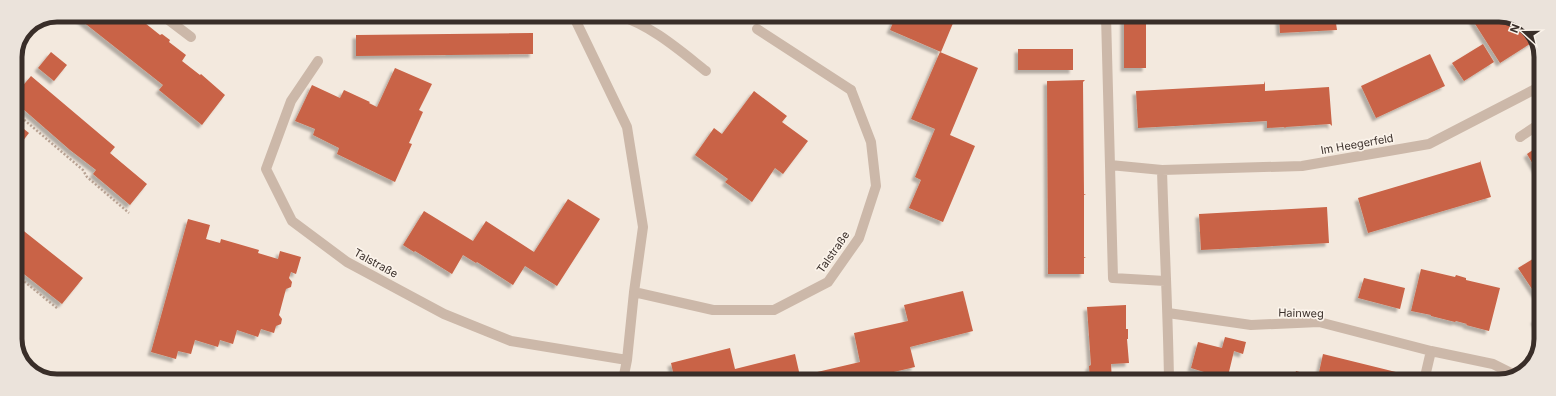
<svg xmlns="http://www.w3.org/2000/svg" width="1556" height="396" font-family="Inter,sans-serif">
<defs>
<filter id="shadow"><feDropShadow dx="-3.5" dy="3.5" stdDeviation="1" flood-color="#0004"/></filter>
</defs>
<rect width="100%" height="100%" fill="#f3e9de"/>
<path fill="#c96346" filter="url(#shadow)" d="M78 15H135L160 35 162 34 170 40 169 42 186 55 182 61 200 75 201 74 225 95 202 125 159 90 163 85 87 25 77 17Z
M896 15 924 16H956L941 52 890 30Z
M1018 16H1073V19H1018Z
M1124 16H1146V68H1124Z
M1279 16H1335L1337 30 1280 33Z
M1470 16H1507L1522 24 1533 42 1500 63Z
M533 33V54L356 56V35Z
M1483 44 1494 62 1464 81 1452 63Z
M1018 49H1073V70H1018Z
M51 52 67 65 54 81 38 68Z
M940 52 978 68 950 135 975 146 943 222 909 208 921 180 915 177 935 129 911 119Z
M1430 54 1445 86 1376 118 1361 86Z
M395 68 432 84 419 110 423 112 409 143 412 144 395 182 337 154 339 148 313 135 315 129 295 121 312 85 340 98 344 90 370 102 369 103 377 107Z
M31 76 115 147 110 153 147 184 130 205 93 174 96 170 70 150 15 102V95Z
M1085 80 1083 82 1084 194H1086L1084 195V257L1086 258H1084V274H1048L1047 81Z
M1265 81V91L1329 87 1332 126 1330 124 1286 127 1285 128 1284 127 1267 128V121L1138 128 1136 91 1264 84Z
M754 91 787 116 782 122 808 141 783 174 775 168 752 202 725 182 728 179 695 155 714 128 722 134Z
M15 122 29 133 15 151Z
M1540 145V176L1527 154Z
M1480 160 1491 197 1368 233 1358 198 1480 162Z
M568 199 600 219 557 286 525 266 513 285 477 262 476 263 463 255 452 274 415 251 414 252 403 245 424 211 473 241 486 221 534 252Z
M1327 207 1329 243 1201 250 1199 214Z
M188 219 210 225 206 239 220 243 221 239 259 250 258 253 278 259 280 251 301 257 296 274 291 272 289 278 292 282 291 287 286 289 279 315 282 319 281 324 276 326 274 333 261 329 258 337 237 330 233 344 220 340 218 347 195 340 191 354 178 351 176 359 151 352Z
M15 224 83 278 62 304 15 267Z
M1536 257 1540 264V292L1536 295 1518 268Z
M1421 269 1455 277 1456 275 1466 278V280L1500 288 1489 331 1466 325 1467 324 1456 321 1455 322 1431 316V315L1411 311Z
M1364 278 1405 288 1400 309 1358 298Z
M963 291 973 331 910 347 915 367 864 379 865 381H675L671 363 730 348 735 369 795 354 800 376 860 362 854 333 908 321 904 305Z
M1126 305V329H1128V339H1127L1129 363 1111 364 1112 381H1090L1089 366 1091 365 1087 307Z
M1540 317V330L1534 320Z
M1225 337 1246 342 1243 354 1234 351 1228 376 1241 379V381H1201L1204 372 1191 368 1198 342 1222 348Z
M1323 354 1400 373 1397 381H1293L1296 371 1318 377Z
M1457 375 1478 380V381H1455Z"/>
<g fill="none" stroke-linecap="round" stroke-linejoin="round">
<path stroke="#b8a293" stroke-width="2.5" stroke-dasharray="2 2" stroke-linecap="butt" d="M15 112 83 170 87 177 129 213
M15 274 57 308"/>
<path stroke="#ccb8a9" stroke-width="10" d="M162 15 191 37
M618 15C652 26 678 49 706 71
M575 20 599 15
M757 29 851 90
M1520 137 1541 123"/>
<path stroke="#ccb8a9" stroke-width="10" d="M573 15 627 127 643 227 634 292 627 360 623 380
M1106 16 1113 278 1165 281
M318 61 291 101 266 169 292 221 347 262 444 314 511 341 627 360
M1110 165 1162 170C1164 240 1168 310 1169 381
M1162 170 1302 166 1429 144 1541 86
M634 292 713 310H774L828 282 859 238 876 186 871 142 851 90
M1168 313 1251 325 1319 322 1431 351 1493 364 1515 375
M1424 381 1431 351"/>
</g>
<g text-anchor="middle" stroke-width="3.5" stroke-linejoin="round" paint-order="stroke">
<g font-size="11" fill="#392e29" stroke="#fbf3ea">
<text transform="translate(1357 144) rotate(-10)" y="4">Im Heegerfeld</text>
<text transform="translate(833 252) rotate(-55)" y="4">Talstraße</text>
<text transform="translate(376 263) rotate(29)" y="4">Talstraße</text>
<text transform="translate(1301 313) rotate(1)" y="4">Hainweg</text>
</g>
</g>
<path d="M0 0H1556V396H0ZM57 22H1499A35 35 0 0 1 1534 57V339A35 35 0 0 1 1499 374H57A35 35 0 0 1 22 339V57A35 35 0 0 1 57 22Z" fill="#ebe3db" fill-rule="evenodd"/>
<path fill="none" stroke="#392e29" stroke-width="5" d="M57 22H1499A35 35 0 0 1 1534 57V339A35 35 0 0 1 1499 374H57A35 35 0 0 1 22 339V57A35 35 0 0 1 57 22Z"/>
<g transform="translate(1524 32) rotate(291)" stroke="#fbf3ea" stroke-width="3" paint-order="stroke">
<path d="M0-3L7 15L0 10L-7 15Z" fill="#392e29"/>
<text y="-6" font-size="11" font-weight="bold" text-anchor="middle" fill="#392e29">N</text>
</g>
</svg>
